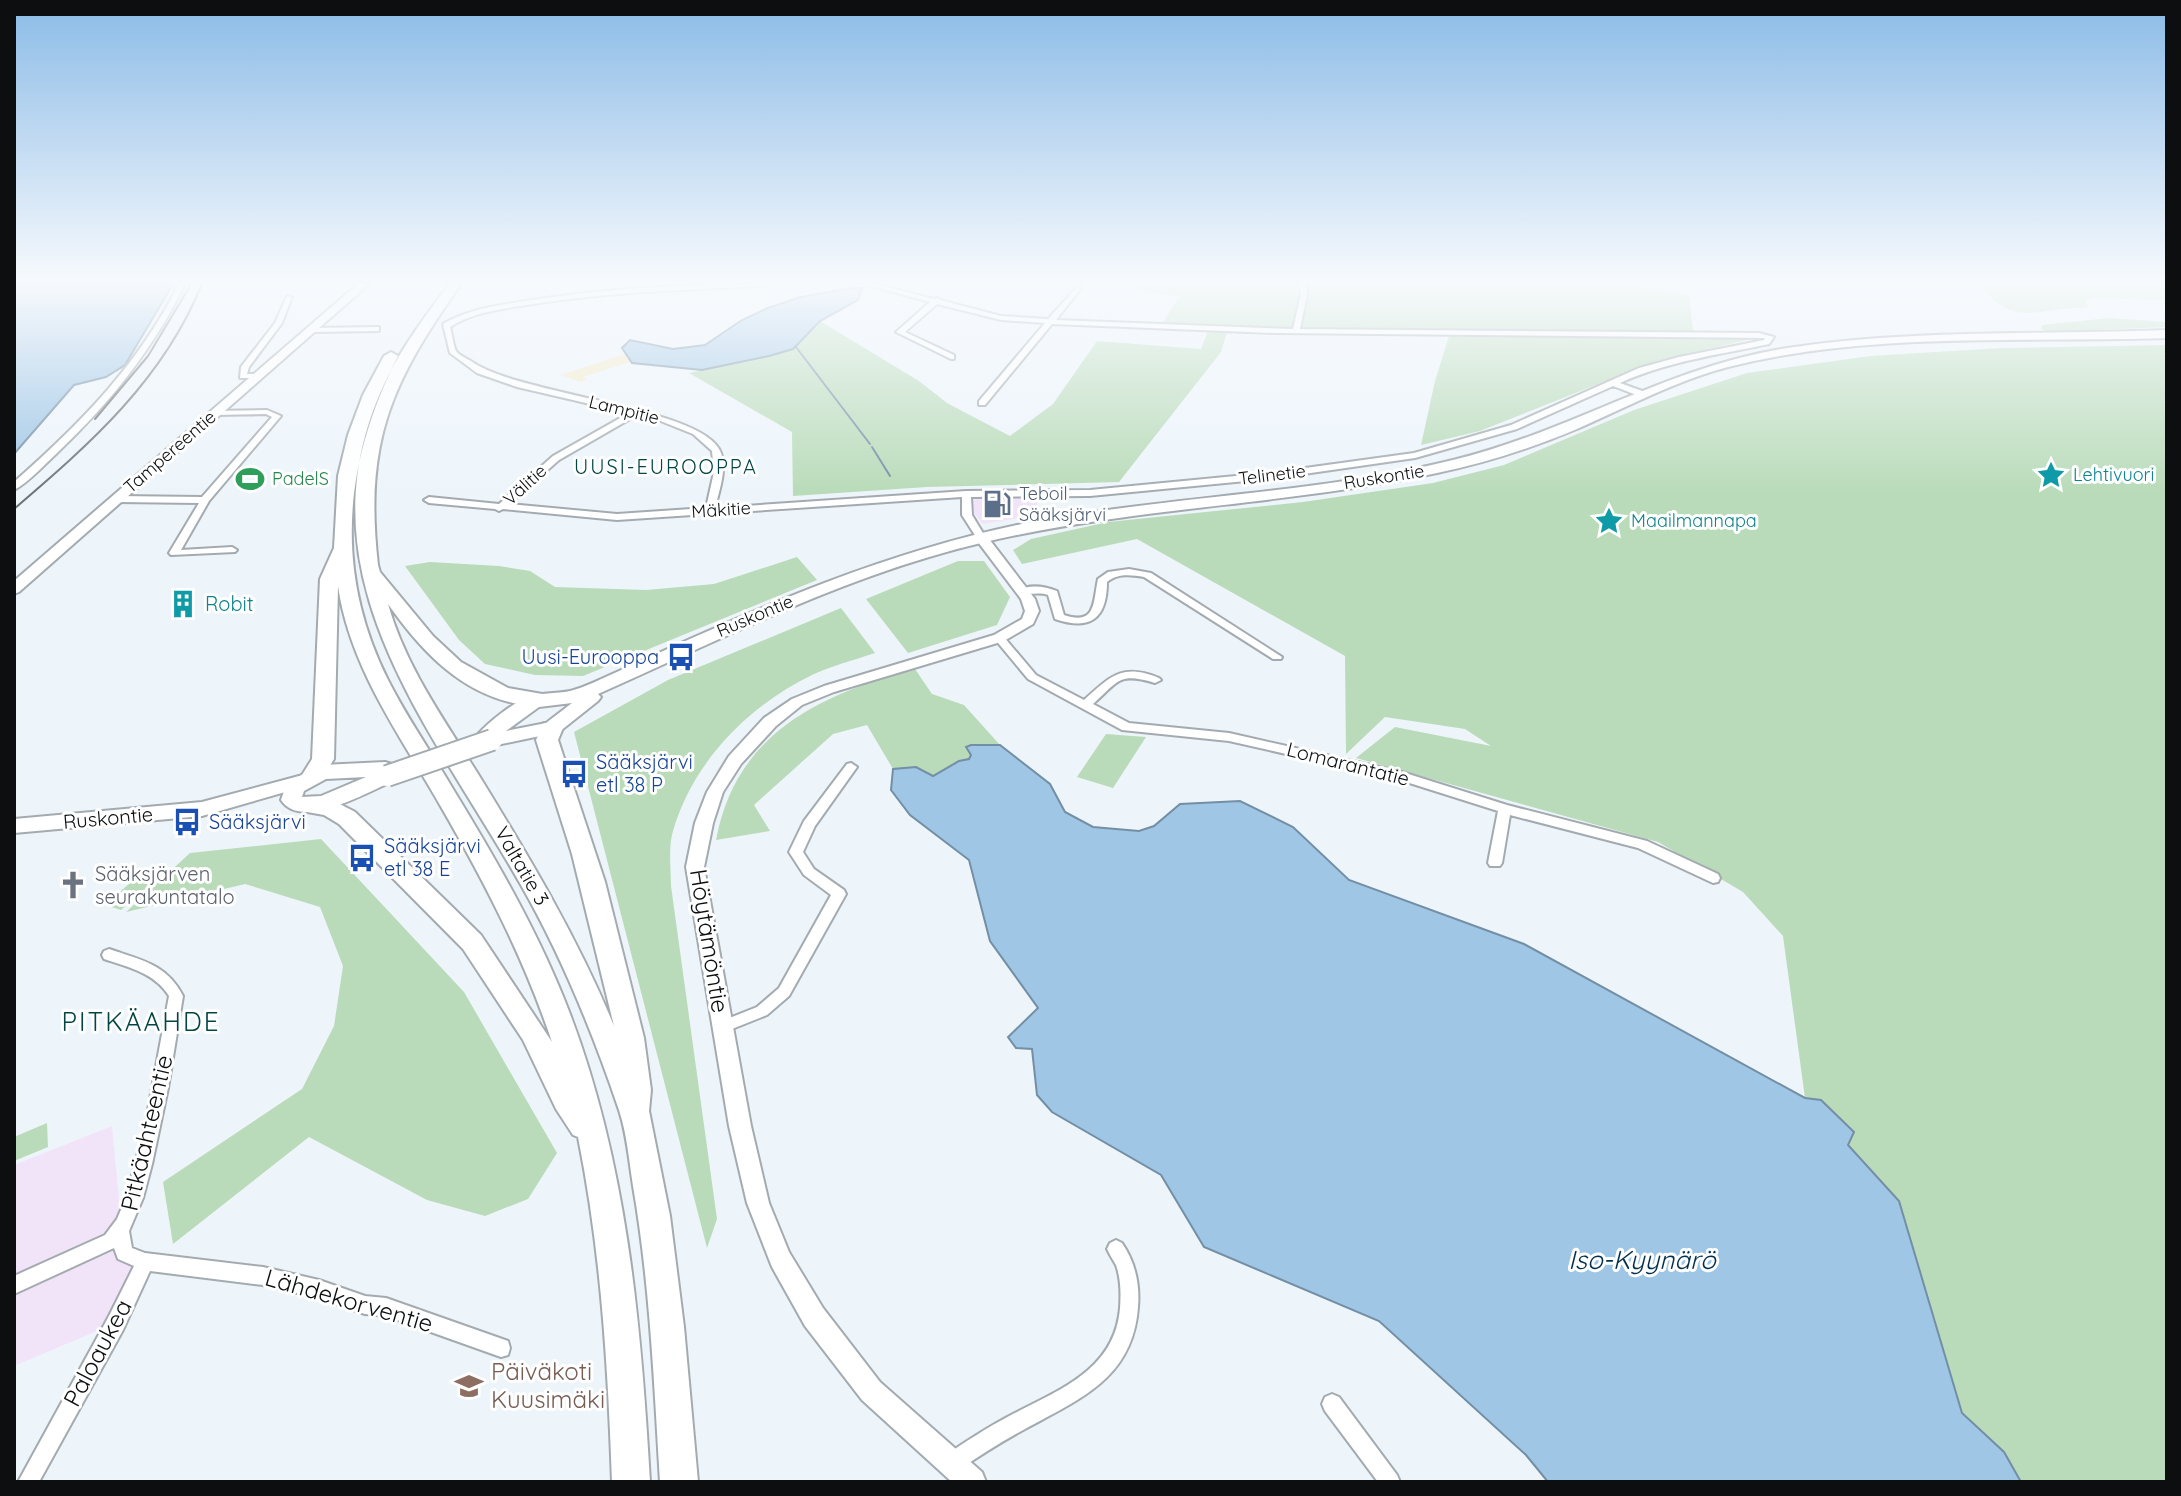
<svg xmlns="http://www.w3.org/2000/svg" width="2181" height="1496" font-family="Quicksand,sans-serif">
<rect width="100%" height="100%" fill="#edf5fb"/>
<path fill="#f2e4f8" d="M983 496H1037V515L983 524 973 512V500Z
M112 1126 124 1252 145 1262 116 1323 14 1366V1165Z"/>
<path fill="#b9dbb9" d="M1137 284H1632L1689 295 1693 331 1459 332 1161 325 1180 296 1132 291Z
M1979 284H2167V300L2091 298 2085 302 2089 308C2039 305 2016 332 1979 284Z
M2109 318 2167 322V327L2048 332 2041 329 2042 325Z
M820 321 919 381 947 403 1010 436 1053 404 1097 341 1201 349 1208 331 1227 332 1221 352 1119 482 927 487 793 496 792 432 689 373 793 349Z
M1542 335 1752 339 1656 361 1480 431 1421 445 1435 381 1449 336Z
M2167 345V1482H2021L2004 1452 1962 1413 1899 1201 1848 1145 1854 1131 1821 1100 1805 1098 1783 936 1743 892 1658 842 1356 758 1395 727 1491 746 1465 729 1385 717 1346 754 1345 656 1137 539 1022 564 1013 550 1031 539 1108 522 1303 502 1433 483 1504 465 1634 410 1747 373 1870 356 2002 348Z
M797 557 817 580 583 676 535 675 485 664 459 640 405 566 430 562 499 566 530 571 555 587 646 590 714 584Z
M958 561H984L1010 597 997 625 908 653 866 599Z
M841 608 875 653C854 660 831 666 812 675 748 706 693 762 673 831 668 847 671 869 671 886L717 1219 707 1248 574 732 668 680Z
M915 669 932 694 964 705 1000 745 967 748 972 755 969 759 959 761 932 776 916 767 893 769 867 725 833 734 754 805 770 831 716 840C736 733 819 695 915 669Z
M1106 734 1146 737 1113 788 1077 777Z
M321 839 464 992 557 1153 528 1199 485 1216 427 1200 309 1137 173 1244 163 1182 302 1089 334 1026 343 966 320 907 245 884 126 912 190 853Z
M147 868H169L121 910 105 905Z
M47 1123 48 1147 14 1161V1137Z"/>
<path fill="#f4eac5" d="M624 354 630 362 583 377 587 379 581 382 561 375Z"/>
<path fill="#9fc6e5" stroke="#738fa5" stroke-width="2" d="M14 284H173L125 365 106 377 74 385 14 454Z
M851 288H862L858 300 820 321 793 349 769 356 702 370 632 363 622 348 630 340 673 349 705 345 742 320 768 308 801 297Z
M971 745H1000L1050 784 1065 812 1093 827 1139 831 1154 826 1180 804 1240 801 1293 827 1349 880 1524 944 1805 1098 1821 1100 1854 1132 1848 1145 1899 1201 1962 1413 2004 1452 2021 1482H1548L1526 1455 1379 1321 1204 1247 1161 1175 1052 1112 1037 1095 1032 1049 1016 1048 1008 1037 1038 1008 990 941 969 860 910 815 891 790 893 769 916 767 933 776 959 761 969 759 971 755 966 747Z"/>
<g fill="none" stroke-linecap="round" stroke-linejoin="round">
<path stroke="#738fa5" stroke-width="2" d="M796 347 870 444
M872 447 890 476"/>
<defs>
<path id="minor" d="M179 284H185C153 350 109 404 56 454 43 466 29 482 14 490V482C81 423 138 365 179 284Z
M765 284 762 286C685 290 609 292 533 304 504 309 475 311 450 327 452 333 453 345 456 351 459 355 467 359 471 361 519 396 706 407 721 453 727 470 719 491 715 508L966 491 1090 490 1276 472 1414 453 1511 425 1639 368 1679 357 1764 340 1765 338 1275 333 1052 324 985 405H979V401L1045 323 1001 320 937 304 905 332 954 355V359H951L896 332 930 302 864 284H876L934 299 937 298 940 300 1001 316 1048 319 1079 285 1082 287 1056 320 1293 329 1301 294 1300 284H1306L1307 294 1300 329 1759 333 1774 337 1769 344C1718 355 1668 361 1620 383L1645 392V396H1639L1613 386 1517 429 1415 458 1276 478 1090 496 971 497 972 515 986 538 981 541 978 540 962 515V497L617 520 503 509 499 511 495 509 429 503 424 500 429 497 499 504 553 456 629 413 517 387 477 373 450 353 443 324C470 308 501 305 532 300 609 288 687 284 765 284ZM637 415 658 420 693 434 712 451 714 472 706 508 617 514 509 504 559 460Z
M287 296 292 297 282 323 249 367 247 374H257L261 376 257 378H240L241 367 275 323Z
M376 327H379V331L311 332 307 330 311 328Z
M267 410 281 416 209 501 181 550 232 547 237 550 235 552 171 555 169 553 199 503 117 502 112 499 117 496 202 497 272 417 266 414 215 415 211 413 212 411Z
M1129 569 1151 573 1282 657 1281 659H1273L1144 577C1131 575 1118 573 1107 582 1107 619 1090 631 1055 619L1048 595C1038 591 1025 597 1017 591 1029 584 1044 586 1057 591L1064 615C1097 626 1093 601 1098 579L1108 572Z
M999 635 1003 636 1036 675 1084 700C1111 676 1122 663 1159 678L1161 680 1155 683C1118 672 1119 681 1093 704L1129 723 1229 733 1402 772 1507 805 1647 841 1718 874 1720 878 1718 882 1713 883 1638 848 1510 815 1502 863 1500 866H1490L1488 863 1498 811 1400 780 1229 741 1122 730 1028 679 994 638Z
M851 763 857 767 815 826 803 852 814 869 844 890 846 894 789 996 767 1015 722 1033 717 1031 714 1027 717 1023 757 1007 779 988 831 895 804 875 789 852 804 821 847 764Z
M109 949C141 960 167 964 183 996L168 1088 152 1164 143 1198 129 1231 132 1248 145 1253 263 1267 319 1280 365 1296 386 1298 508 1341 510 1348 508 1355 501 1357 386 1316 365 1314 319 1298 263 1285 150 1271 123 1330 39 1482H18L109 1316 134 1266 118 1259 114 1248 14 1294V1276L105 1235 117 1219 126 1198 145 1126 169 996C155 973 128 967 104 959L102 955 104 951Z
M1116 1240 1122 1243C1135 1262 1140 1284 1138 1307 1133 1378 1080 1399 1025 1429 1001 1442 979 1456 957 1471L950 1474 943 1471 940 1464 943 1457C965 1442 988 1427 1011 1415 1059 1390 1115 1370 1120 1308 1121 1294 1121 1279 1116 1265 1113 1260 1110 1255 1107 1249L1110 1243Z
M1332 1394 1339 1397 1397 1475 1400 1482H1378L1325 1411 1322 1404 1325 1397Z"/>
<path id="tertiary" d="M981 534 986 535 1035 599 1039 611 1033 624 1004 641 834 692 802 705 776 726 741 764 723 792 713 823 704 867 751 1126 769 1203 789 1252 823 1308 880 1382 982 1472 986 1482H952L862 1400 805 1326 772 1267 747 1203 729 1126 686 867 695 823 707 792 729 756 764 718 792 699 824 686 994 635 1022 619 1025 611 1021 599 975 538Z"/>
<path id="secondary" d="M358 284H369L19 592 14 594V581Z
M299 776 308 782 306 786 202 816 14 833V819L202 802Z"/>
<path id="primary" d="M2167 330V338C2022 343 1870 331 1728 367 1675 381 1627 407 1577 429 1532 448 1485 463 1437 473 1288 505 1134 507 985 542 848 574 726 637 598 694L601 697 598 701 559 732 492 746 485 745 477 735C489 722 510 705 526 698 539 692 556 694 570 691 586 687 603 678 619 671 757 608 892 548 1042 520 1178 496 1319 493 1453 460 1569 432 1669 366 1787 348 1913 329 2041 335 2167 330ZM572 703 546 723 506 731 539 707Z
M385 762 392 764 397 776 394 781C368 791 302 832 281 800L287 782 322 765ZM366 777 321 796 302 797 304 791 326 779Z"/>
<path id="motorway" d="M449 284H461C391 383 364 441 378 565L380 572 433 636 461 662 508 688 548 695 552 700C544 709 534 706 523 705 462 695 422 652 388 604 406 669 448 725 483 782 532 862 578 939 614 1026L572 854 536 740 544 723H560L563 728 558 740 605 882 644 1038 651 1090 649 1111 670 1216 684 1327 698 1482H660C654 1383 650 1284 633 1186 629 1161 627 1134 619 1110 593 1033 561 955 521 885 429 723 292 570 388 376 405 343 427 314 449 284Z
M391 352 398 356C344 463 333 570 388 680 407 718 432 753 453 789 497 861 540 935 570 1014 627 1164 641 1323 650 1482H612C608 1366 601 1251 578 1137L573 1135 556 1109 523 1040 463 949 339 824 324 815 307 812 303 806 307 800C325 795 340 804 355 812L481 935 552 1042C524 958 484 881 440 805 400 735 350 668 338 586L334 759 321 780H305L302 775 312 759 320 579 334 548 338 476 348 435 363 395 384 356Z"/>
</defs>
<use href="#minor" stroke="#a4abb0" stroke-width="4"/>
<use href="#tertiary" stroke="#a4abb0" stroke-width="4"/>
<use href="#secondary" stroke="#a4abb0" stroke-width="4"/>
<use href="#primary" stroke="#a4abb0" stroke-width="4"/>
<use href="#motorway" stroke="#a4abb0" stroke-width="4"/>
<use href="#minor" fill="#fff" fill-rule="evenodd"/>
<use href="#tertiary" fill="#fff" fill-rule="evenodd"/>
<use href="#secondary" fill="#fff" fill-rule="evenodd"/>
<use href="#primary" fill="#fff" fill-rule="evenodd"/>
<use href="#motorway" fill="#fff" fill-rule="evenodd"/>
<path stroke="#6e7376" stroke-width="2" d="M95 419 148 356 190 286
M14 509C91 443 163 380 202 284"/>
<defs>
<path id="primary-bridge" d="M387 776 492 740"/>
</defs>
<use href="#primary-bridge" stroke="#a4abb0" stroke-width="24" stroke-linecap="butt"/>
<use href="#primary-bridge" stroke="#fff" stroke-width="20"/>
</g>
<linearGradient id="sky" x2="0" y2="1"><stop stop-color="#8bbbe7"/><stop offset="0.57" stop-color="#f7fafd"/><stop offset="1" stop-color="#f7fafd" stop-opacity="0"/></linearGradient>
<rect width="2181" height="494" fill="url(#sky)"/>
<defs>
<symbol id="sight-bare" viewBox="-9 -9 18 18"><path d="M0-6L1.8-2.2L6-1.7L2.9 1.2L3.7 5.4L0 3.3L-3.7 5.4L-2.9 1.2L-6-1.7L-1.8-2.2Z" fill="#0f9aa8" stroke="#fff" stroke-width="2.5" paint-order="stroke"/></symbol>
<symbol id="stadium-bare" viewBox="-9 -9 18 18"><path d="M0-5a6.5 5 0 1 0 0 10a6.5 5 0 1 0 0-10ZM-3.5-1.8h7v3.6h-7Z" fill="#2e9e5b" stroke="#fff" stroke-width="2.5" paint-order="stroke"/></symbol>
<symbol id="fuel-bare" viewBox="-9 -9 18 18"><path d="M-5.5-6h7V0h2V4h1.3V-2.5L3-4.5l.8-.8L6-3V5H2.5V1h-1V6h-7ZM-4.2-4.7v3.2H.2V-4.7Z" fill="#5c6f8a" stroke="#fff" stroke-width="2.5" paint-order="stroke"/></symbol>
<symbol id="building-bare" viewBox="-9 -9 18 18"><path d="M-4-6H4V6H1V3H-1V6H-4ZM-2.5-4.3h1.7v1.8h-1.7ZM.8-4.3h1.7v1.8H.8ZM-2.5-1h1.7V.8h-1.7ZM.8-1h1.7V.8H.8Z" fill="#0f9aa8" stroke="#fff" stroke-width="2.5" paint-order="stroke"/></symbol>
<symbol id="bus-bare" viewBox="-9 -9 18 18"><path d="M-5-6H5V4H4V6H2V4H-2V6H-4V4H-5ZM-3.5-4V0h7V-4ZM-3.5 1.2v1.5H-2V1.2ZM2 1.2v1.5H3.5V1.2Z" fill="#1a4fb4" stroke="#fff" stroke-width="2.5" paint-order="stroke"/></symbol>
<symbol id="church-bare" viewBox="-9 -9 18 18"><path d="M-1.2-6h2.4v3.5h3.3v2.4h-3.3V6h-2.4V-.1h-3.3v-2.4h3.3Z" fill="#6b7280" stroke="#fff" stroke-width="2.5" paint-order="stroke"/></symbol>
<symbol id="school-bare" viewBox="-9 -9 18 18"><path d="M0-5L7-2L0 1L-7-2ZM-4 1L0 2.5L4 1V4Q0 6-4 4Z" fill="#8d6e63" stroke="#fff" stroke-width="2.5" paint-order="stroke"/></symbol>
</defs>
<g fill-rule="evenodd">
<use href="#sight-bare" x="2031" y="455" width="40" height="40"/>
<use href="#stadium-bare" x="230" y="459" width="40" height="40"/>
<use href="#fuel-bare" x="977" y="484" width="40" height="40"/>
<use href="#sight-bare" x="1589" y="501" width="40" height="40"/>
<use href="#building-bare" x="163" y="584" width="40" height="40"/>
<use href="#bus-bare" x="661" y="637" width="40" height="40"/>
<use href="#bus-bare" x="554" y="754" width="40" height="40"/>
<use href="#bus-bare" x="167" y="802" width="40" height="40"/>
<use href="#bus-bare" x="342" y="838" width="40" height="40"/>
<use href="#church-bare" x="53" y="865" width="40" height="40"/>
<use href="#school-bare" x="449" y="1366" width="40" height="40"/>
</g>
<g text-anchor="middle" stroke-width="6" stroke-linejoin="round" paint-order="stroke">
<g font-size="18" fill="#0c0e10" stroke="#fff">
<text transform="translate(624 410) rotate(14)" y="6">Lampitie</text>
<text transform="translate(170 452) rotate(-41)" y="6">Tampereentie</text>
<text transform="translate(1272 475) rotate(-7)" y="6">Telinetie</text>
<text transform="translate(1384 477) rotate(-9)" y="6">Ruskontie</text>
<text transform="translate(525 485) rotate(-42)" y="6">Välitie</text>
<text transform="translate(721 510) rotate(-4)" y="6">Mäkitie</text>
<text transform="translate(755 616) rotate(-23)" y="6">Ruskontie</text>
</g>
<g font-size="18" fill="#0d838f" stroke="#fff" text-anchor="start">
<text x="2073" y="481">Lehtivuori</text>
<text x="1631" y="527">Maailmannapa</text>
</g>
<g font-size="18" fill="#27864d" stroke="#fff" text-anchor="start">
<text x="272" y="485">PadelS</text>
</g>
<g font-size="18" fill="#4e5e75" stroke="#fff" text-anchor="start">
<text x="1019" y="500">Teboil<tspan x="1019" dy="21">Sääksjärvi</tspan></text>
</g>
<g font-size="20" letter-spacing="2" fill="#024544" stroke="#fff">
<text x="666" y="474">UUSI-EUROOPPA</text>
</g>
<g font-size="20" fill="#0d838f" stroke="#fff" text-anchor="start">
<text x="205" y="611">Robit</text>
</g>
<g font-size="20" fill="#164399" stroke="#fff" text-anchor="start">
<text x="659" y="664" text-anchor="end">Uusi-Eurooppa</text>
<text x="596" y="769">Sääksjärvi<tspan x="596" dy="23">etl 38 P</tspan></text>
<text x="209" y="829">Sääksjärvi</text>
<text x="384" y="853">Sääksjärvi<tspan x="384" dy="23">etl 38 E</tspan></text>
</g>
<g font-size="20" fill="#0c0e10" stroke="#fff">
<text transform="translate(1348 764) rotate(14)" y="7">Lomarantatie</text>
<text transform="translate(108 818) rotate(-5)" y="7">Ruskontie</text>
<text transform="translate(522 866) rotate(60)" y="7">Valtatie 3</text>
</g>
<g font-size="20" fill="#5b616d" stroke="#fff" text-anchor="start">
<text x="95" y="881">Sääksjärven<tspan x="95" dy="23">seurakuntatalo</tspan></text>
</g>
<g font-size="24" fill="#0c0e10" stroke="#fff">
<text transform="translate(709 941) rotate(81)" y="8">Höytämöntie</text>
<text transform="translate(147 1133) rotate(-77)" y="8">Pitkäahteentie</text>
<text transform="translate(349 1301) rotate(16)" y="8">Lähdekorventie</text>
<text transform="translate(98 1353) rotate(-62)" y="8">Paloaukea</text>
</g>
<g font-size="24" fill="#785e54" stroke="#fff" text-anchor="start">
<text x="491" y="1380">Päiväkoti<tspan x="491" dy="28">Kuusimäki</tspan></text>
</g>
<g font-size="26" letter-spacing="2" fill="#024544" stroke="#fff">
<text x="141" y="1031">PITKÄAHDE</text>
</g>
<g font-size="26" font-style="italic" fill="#00304e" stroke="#fff">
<text x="1642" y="1269">Iso-Kyynärö</text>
</g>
</g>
<rect width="2181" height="1496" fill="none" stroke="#0c0e10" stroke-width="32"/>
</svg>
